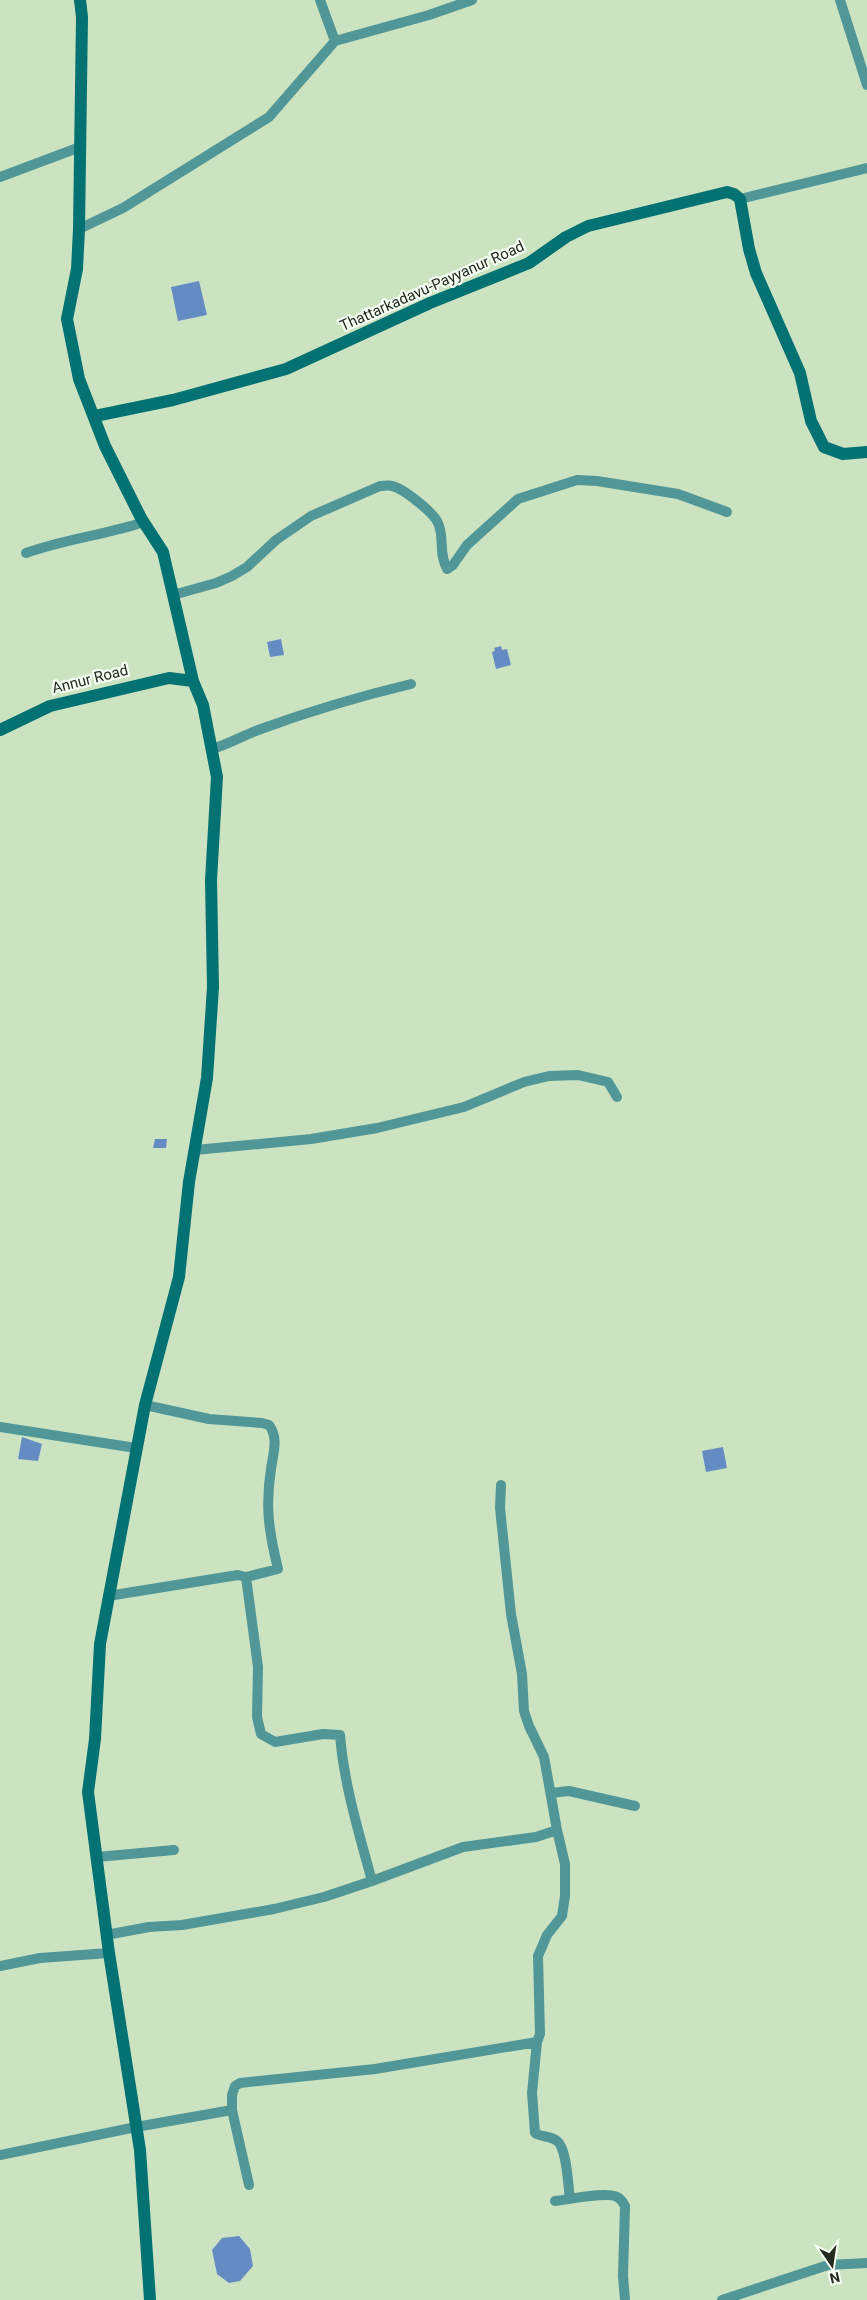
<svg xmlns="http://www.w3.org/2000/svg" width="867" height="2300" font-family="Roboto,sans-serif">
<rect width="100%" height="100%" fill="#cce3c2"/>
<path fill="#648cc3" d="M199 281 207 315 178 321 171 287Z
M281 639 284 655 270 657 267 642Z
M501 646 502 650 507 649 511 665 496 669 492 652 495 651 494 648Z
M155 1139H167L166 1148H153Z
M22 1437 42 1444 38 1461 18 1459Z
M723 1447 727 1468 706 1472 702 1451Z
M239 2236 250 2249 253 2266 240 2281 229 2283 217 2274 212 2250 222 2238Z"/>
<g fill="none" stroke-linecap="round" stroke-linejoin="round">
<path stroke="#529797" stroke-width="10" d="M320 0 335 41
M840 0 867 85
M0 177 80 147
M740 199 867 168
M79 229 123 208 269 117 335 41 429 15 472 0
M26 553C64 539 105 535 144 522
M173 595 216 583 232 576 247 567 276 540 311 516 380 486C384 486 389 485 392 486 403 488 434 513 438 523 445 538 438 552 447 569L453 565 467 545 518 499 577 480 597 481 678 494 727 512
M212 749C229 744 244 735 261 729 310 711 361 696 411 684
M195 1150 311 1139 377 1128 464 1107 524 1082 549 1076 578 1075 608 1082 617 1097
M145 1405 209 1419 262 1423 269 1425C279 1438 273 1454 271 1469 265 1507 269 1532 278 1569L246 1577
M0 1427 136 1448
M108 1596 238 1575 246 1577 258 1667 257 1717 261 1734 275 1742 323 1734 340 1735C344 1785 359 1833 372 1881
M551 1793 569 1791 635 1806
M97 1857 174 1850
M106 1935 149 1927 182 1925 274 1909 324 1897 372 1881 463 1847 536 1837 557 1830 544 1757 529 1726 524 1711 522 1674 511 1614 500 1508 501 1485
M0 1966 40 1958 109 1953
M537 2042 532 2093 535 2133C542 2138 550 2135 557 2141 567 2148 568 2186 570 2199
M232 2110V2095L235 2086 240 2083 375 2069 537 2042 540 2034 538 1956 547 1935 562 1916 565 1896V1864L557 1830
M0 2155 136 2127 232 2110 249 2185
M555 2201C568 2200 606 2191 617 2197 621 2199 623 2202 625 2206L623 2276 625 2300
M722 2300 828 2265 867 2263"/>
<path stroke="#047172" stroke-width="12" d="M80 0 82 17 79 229 77 269 67 319 79 379 105 446 141 518 163 552 193 681 203 705 217 777 211 880 213 987 207 1078 189 1182 179 1277 145 1405 100 1644 95 1739 88 1792 109 1953 140 2150 150 2300
M95 416 173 400 286 369 430 303 529 263 566 237 588 226 727 192 734 194 740 199 749 249 756 273 800 373 811 421 824 447 843 454 867 452
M0 730 50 706 169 678 193 681"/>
</g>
<g text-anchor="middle" stroke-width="4.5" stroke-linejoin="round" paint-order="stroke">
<g font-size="15" fill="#222b1e" stroke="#f7fff5">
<text transform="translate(432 286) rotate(-24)" y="5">Thattarkadavu-Payyanur Road</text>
<text transform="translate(90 679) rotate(-14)" y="5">Annur Road</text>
</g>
</g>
<g transform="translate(832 2265) rotate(167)" stroke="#f7fff5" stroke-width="4" paint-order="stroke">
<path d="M0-4L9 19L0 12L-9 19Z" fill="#222b1e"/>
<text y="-8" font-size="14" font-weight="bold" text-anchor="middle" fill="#222b1e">N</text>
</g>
</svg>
